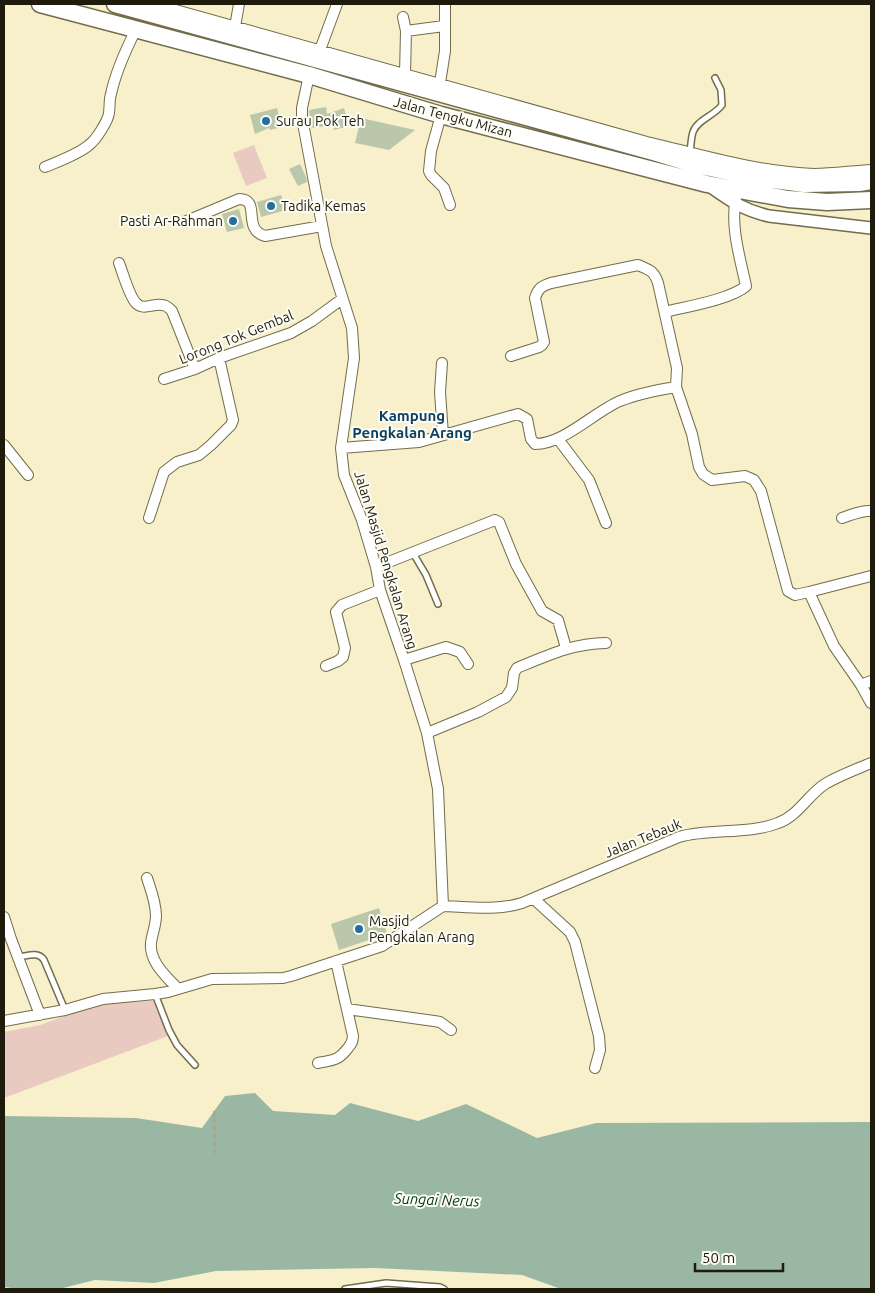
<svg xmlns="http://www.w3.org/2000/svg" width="875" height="1293" font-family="Ubuntu,sans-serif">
<rect width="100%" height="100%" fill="#f7f0cb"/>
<path fill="#e9cac0" d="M254 145 267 178 246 186 233 153Z
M153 1001 168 1036 4 1098V1032L40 1025 99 1003Z"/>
<path fill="#9ab7a4" d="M255 1093 273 1111 335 1115 350 1103 418 1121 466 1104 537 1138 596 1123 871 1122V1289H561L522 1275 375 1268 216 1271 154 1283 95 1280 59 1289H20L4 1287V1116L136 1118 202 1128 225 1096Z"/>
<path fill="#bac7ab" d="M326 107 327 114 344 108 349 126 334 130 333 125 311 128 309 110Z
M277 108 282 127 270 130 269 128 255 134 250 115Z
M361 118 415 130 389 150 355 143Z
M300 164 306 177 307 182 298 186 289 169Z
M281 195 286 210 261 217 257 202Z
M239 209 244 228 227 232 222 214Z
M379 908 387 934 339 950 331 924Z"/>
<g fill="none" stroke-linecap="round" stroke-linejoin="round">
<defs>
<path id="service" d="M690 152C691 146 691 138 693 132 697 120 714 116 722 105L721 90 715 78
M413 553 426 575 438 604
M18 957C28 956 38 951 44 960L65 1010
M155 994 169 1030 177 1045 195 1065
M345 1289 386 1283 440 1287 444 1289"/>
<path id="minor" d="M154 4 647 142C702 155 758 172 814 174 833 174 852 171 871 170
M403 17 406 31 405 74
M235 27 239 4
M406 31 444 26
M320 50 337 4
M309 75 302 108V118L326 246 352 328 354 358 341 448 344 475 362 520 376 567 380 590 404 660 427 733 438 789 443 906
M440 83 445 51V4
M441 115 431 151 429 171 431 175 444 188 450 205
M45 167C57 162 79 154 89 145 96 140 108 121 109 113 110 106 109 100 111 94 116 71 126 50 136 29
M184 222 239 199C262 199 241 229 265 236L322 226
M119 263C123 273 129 296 136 303 144 312 156 301 166 306 167 306 171 310 172 311L195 369
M665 312C685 307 732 299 746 286 740 257 730 227 736 197
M511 356 539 347 542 345 544 342 535 298C538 288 542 286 551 283L638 265C650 270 654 271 658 283L677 368 676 387
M442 363 440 392 443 435
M164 379 195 369 219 358 291 333 312 321 342 299
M558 439 589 480 606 523
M4 445 28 475
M341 448 419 442 518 414 527 419 531 439 535 444C564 444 594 412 620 401 637 394 657 390 676 387L692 434 699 467 703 474 712 480 745 476 754 480 761 491 788 591 795 595 809 592 834 646 861 685 871 703
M149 518 164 472 177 462 199 455 211 445 231 425 233 420 219 358
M842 518C851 515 861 510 871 511
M376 567 495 520 499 522 516 564 542 611 558 620 566 648
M809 592 871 576
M404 660 446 647 460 652 468 664
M326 666 338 661 343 657 345 648 336 612 342 605 380 590
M861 685 871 681
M427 733 478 712 506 697 512 688 514 673 517 668C546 656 574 643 606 643
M147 878C151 890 156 903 156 916 156 925 152 934 151 943 149 962 167 977 178 989
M534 899 570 932 575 942 599 1036 600 1050 595 1068
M443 906C469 907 496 911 522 903L679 837C711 828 747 835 778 823 798 816 808 795 825 784 838 776 857 769 871 763
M4 917 11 939 40 1015
M347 1009 434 1021 440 1022 451 1030
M4 1021 65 1010 103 999 155 994 168 992 212 979 283 978 291 976 382 946 443 906
M318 1063C333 1060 338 1061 348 1048 351 1044 353 1042 353 1036L336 961"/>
<path id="tertiary" d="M711 187C732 202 744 210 769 216L871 228"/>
<path id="trunk" d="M40 4 309 75 441 115 707 184 788 199 827 202 871 200
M115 4 657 153 696 165 758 178 804 184 859 183 871 181"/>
</defs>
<use href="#service" stroke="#726c4a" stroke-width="8"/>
<use href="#minor" stroke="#726c4a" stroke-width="12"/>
<use href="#tertiary" stroke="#726c4a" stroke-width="14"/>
<use href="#trunk" stroke="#726c4a" stroke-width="19"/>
<path stroke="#aaa488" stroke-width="2" stroke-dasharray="5 2.5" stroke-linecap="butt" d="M214 1111 215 1156"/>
<use href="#service" stroke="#fff" stroke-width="5"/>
<use href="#minor" stroke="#fff" stroke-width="10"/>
<use href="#tertiary" stroke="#fff" stroke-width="11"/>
<use href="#trunk" stroke="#fff" stroke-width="16"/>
</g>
<g fill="#256ca0" stroke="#fefdf5" stroke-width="2">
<circle cx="266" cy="121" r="5"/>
<circle cx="271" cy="206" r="5"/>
<circle cx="233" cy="221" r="5"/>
<circle cx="359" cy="929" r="5"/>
</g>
<g text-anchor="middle" stroke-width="4" stroke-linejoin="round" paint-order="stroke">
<g font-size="14" fill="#1e1b0d" stroke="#fefdf5">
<text transform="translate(453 117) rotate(15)" y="5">Jalan Tengku Mizan</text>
<text transform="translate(236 337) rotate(-22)" y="5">Lorong Tok Gembal</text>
<text transform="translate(386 560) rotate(73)" y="5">Jalan Masjid Pengkalan Arang</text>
<text transform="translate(643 838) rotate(-22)" y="5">Jalan Tebauk</text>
</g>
<g font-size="14" fill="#1e1b0d" stroke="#fefdf5" text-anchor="start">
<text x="276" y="126">Surau Pok Teh</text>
<text x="281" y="211">Tadika Kemas</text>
<text x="223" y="226" text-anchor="end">Pasti Ar-Rahman</text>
<text x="369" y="926">Masjid<tspan x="369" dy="16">Pengkalan Arang</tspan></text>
</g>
<g font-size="15" font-weight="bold" fill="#0e4063" stroke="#fefdf5">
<text x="412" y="421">Kampung<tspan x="412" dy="17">Pengkalan Arang</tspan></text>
</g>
<g font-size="15" font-style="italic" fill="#00371e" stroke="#fefdf5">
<text transform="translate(437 1200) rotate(2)" y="5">Sungai Nerus</text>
</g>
</g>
<rect width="875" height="1293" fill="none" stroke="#1e1b0d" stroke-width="10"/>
<path d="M695 1263v8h88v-8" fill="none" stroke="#1e1b0d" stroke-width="2.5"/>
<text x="702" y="1263" font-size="15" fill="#1e1b0d" stroke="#fefdf5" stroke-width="4" paint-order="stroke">50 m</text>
</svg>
